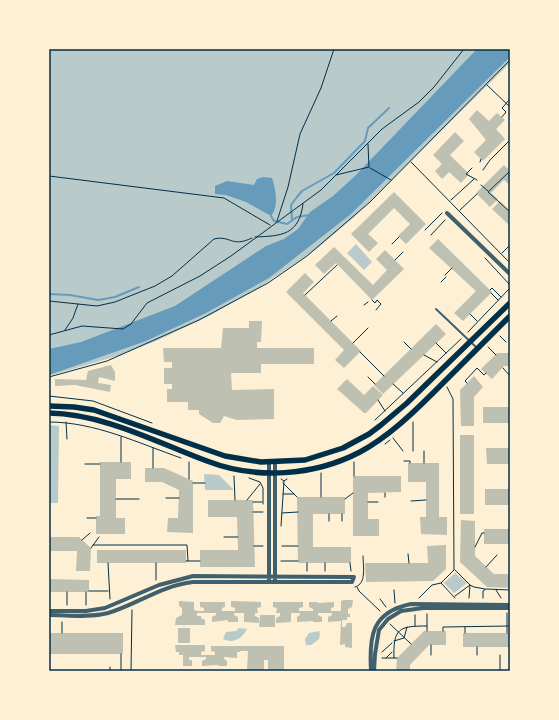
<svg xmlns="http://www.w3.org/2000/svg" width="559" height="720" font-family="'Varela Round',sans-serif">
<rect width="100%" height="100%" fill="#fdf0d5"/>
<path fill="#b9caca" d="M49 49H510V63L354 217 315 250 260 287 211 315 156 341 117 356 49 376Z
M356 244 372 262 364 270 347 253Z
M49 425 59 426 58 503H49Z
M204 474 219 475 234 490H205Z
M455 573 467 583 454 593 444 583Z
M239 628 247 629C242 639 233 644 223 639L226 632 236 631Z
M319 631 320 634 319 639 311 645H306L305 639 309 633Z"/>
<path fill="#669bbc" d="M477 49H510V57L351 214 269 278 206 313 146 341 49 375V349L81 342 175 306 266 246 284 239 298 229 310 212 333 196 355 176Z
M263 177 272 178C276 190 279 206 271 216L246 202 226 195 215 194V186L227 181 254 185 257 179Z"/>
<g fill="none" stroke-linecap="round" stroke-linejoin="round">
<path stroke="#669bbc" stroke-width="2" d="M271 216 274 221 287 224 297 217 310 215
M292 219 291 205 297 197 302 191 334 173 365 141 368 128 389 108
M49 294 70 295 98 300 115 297 139 287"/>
</g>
<path fill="#bec0b2" d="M477 110 489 121 497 113 505 120 496 129 505 139 483 161 474 152 486 140 469 119Z
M455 132 464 141 450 155 469 174 461 183 449 172 442 179 435 171 442 164 433 155Z
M504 165 510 171V185L504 180 491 193 498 199 490 207 476 193Z
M394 192 426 224 406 244 398 236 410 224 394 208 368 234 378 243 369 252 351 234Z
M500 201 510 211V226L492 209Z
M438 239 492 292 463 321 454 313 476 291 429 248Z
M334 247 373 285 387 270 376 259 385 250 404 269 372 300 336 263 324 274 315 265Z
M305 273 314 282 303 293 361 351 344 368 335 360 344 350 286 292Z
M249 321H262L261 342H257V348H314V364H261V373H231L232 390 274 389V419L237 420 224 416 220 423H213L199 414V410H188V402H167V389H172V384H164V368H172V362H164L163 348H221L223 328H249Z
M436 324 446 334 383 394 374 385Z
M497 353H510V366H504L492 379 481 369Z
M111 365 115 372V381L99 377 98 383 111 385 110 392 75 385 55 386V379L86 380 88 371Z
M474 376 483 387 474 397V426H461L460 390Z
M347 379 364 395 373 386 383 395 366 413H364L337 389Z
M483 407H510V423H483Z
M460 435H474V514H460Z
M486 448H510V464H487Z
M100 462H131V479H116V518H125V534H96V516H100Z
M408 463H439V517H447V535L421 534 420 517H426V482H408Z
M145 468H164L193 481V533L167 532 168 518H178L179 490 162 482H145Z
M353 476H401V492L368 493V519H379V536H353Z
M485 489H510V505H485Z
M297 497H345V514H313V547H351V563H298Z
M208 500H253L255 567H200V550H238L237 517H208Z
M461 520 475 521V556L494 574H510V588L487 587 460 562Z
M484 529H510V544H484Z
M49 537H79L91 548 90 571H76L77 551H49Z
M446 545V569L433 581 366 582 365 563H428L427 546Z
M97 550H186V563H97Z
M49 579 89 580V592H49Z
M344 600H353L352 607 348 609V614H350V617H347V620H342V627H345L347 623H352V648L345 647V644L340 645 341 621 328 622V617L332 615V613H318V615L322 617V622H313V621L297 622V617L300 615V613H291V622L276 623V618L280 616V613H276L277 608 273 607V602H303V607L299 608V611H313V609L309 607V602H318V603L334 602V607L331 608V611H341V601Z
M179 601 194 602V610L198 611H204V608L200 607V602H225V607L222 608V611H235V608L231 607V601L261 602V607L257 608 258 613H255V616L259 618V623L244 622V613H234V615L238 617V622H228V620L212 622V617L216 615V613H197V616H201V618L205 620V625H175L176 618 182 615V608L179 606Z
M260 615H275V627H259Z
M178 628H190V643H178Z
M424 631H446V645H429L410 665V671H396L397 658Z
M49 633H123V654H49Z
M463 633H510V647H463Z
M175 645H205V651L201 652V655H215V652L211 651V646H284V671H268V660H264V671H247L248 651H240V652H237V658L224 657V659L227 661V666H218V665L202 666V661L206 659V657H189V660H192V666H183V655H179V652H176Z"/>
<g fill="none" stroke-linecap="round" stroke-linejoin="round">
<path stroke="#003049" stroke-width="1" d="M487 85 510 107
M502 117 506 112 502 108 510 99
M411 162 510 263
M480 162 481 159
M370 168 391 180
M472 168 466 174 477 180
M483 170 490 160 510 140
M510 173 509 172 488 192 510 212
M336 175 369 167 368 144
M49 176 224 198 270 225
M481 185 488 191
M451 200 474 179
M460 210 477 194
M277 221 288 187 300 134 321 88 334 49
M425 230 442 213
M431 235 445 220
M255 237C282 236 299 235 303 204
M392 244 399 237
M502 253 510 245
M485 258 510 285
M395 260 403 252
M445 275 452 268
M441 282 446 277
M490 290 492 288 501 297
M491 293 498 300
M305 295 337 265
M372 300 375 303 377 300 381 304 376 310
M49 301 97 306 115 302 155 286 172 276 214 239C231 235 231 248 252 238
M364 305 368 302
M470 314 477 321
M331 321 337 316
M65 330 73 318 78 304
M468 332 510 288
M49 335 82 326 123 329 131 324 147 303 200 276 231 256 321 190 382 129 419 102 434 87 464 49
M500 336 506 342
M404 342 411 349
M353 343 368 328
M436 343 446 353
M488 347 496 355
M360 352 384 376
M424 355 437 362
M503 368 510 376
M49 377 107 361 199 320 268 283 307 256 370 202 510 60
M368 377 375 384
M467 383 465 381 477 368 484 375 486 373
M393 384 403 393
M447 387 453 399 454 570 441 583 455 598
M49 396 93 401 152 423
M378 400 385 411
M375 420 461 339
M49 422C95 422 138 443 181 458
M66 422 67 439
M413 422V451
M121 437V462
M393 438 403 451
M385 444 390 440
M153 448V468
M424 451V463
M404 461H410V463
M189 462V479
M354 462V476
M85 464H100
M321 473V497
M234 476 235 500
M249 478 260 482 263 488V504
M281 479 284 481 287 479
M193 483H205
M283 483 297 497
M385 493V497
M283 494H294
M166 498H179
M116 499H139
M345 499 353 493
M247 500 260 484
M411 501 426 500
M253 502H262
M368 502H378
M253 512H263
M282 513 298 512
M329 514V521
M342 514V521
M87 518H96
M281 526 284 481
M224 537H238
M82 540 90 533
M93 545H187L188 561
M254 546H263
M282 546H298
M475 547 482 533H484
M91 548 99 537
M408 554 409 563
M186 561H200
M281 561H298
M108 563 110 599
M156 563V580
M307 563V571
M325 563V571
M350 563 351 571
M486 567 497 555
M455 570 470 585 455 596
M355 587C367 584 363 566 363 556
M357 587 359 591 380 611
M394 590 395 603
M496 590 501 598
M89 591H108
M67 592V605
M86 592V605
M419 598 432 585 441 583
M469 598 470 585 474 587 485 589
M483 598V591L486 589 510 590
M380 599 386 607
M507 613V633
M427 614V631
M415 615V626
M62 622V633
M390 624 411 644
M465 627V633
M443 631V627L510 626
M394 641 404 638 407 627
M431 645V655
M477 647V655
M382 652 392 643
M121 654V671
M500 655V671
M382 658H397
M386 658 392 652
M394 658C393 628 399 626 427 626
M110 667V671
M131 671 132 610
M500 671H510"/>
<path stroke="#3f606c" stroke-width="2" d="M436 309 477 348"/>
<path stroke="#3f606c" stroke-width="4" d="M447 213 510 274
M269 580V462
M275 580V462
M49 611H86L105 608 159 585 193 576 354 577 352 582H193C160 586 138 604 108 613 89 618 68 615 49 615
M371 671C369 637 371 612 411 604L510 605
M374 671 375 654 379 630 388 619 401 611 423 608H510"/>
<path stroke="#003049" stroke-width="5.5" d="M49 406 74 407 94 410 225 456 261 462 305 460 343 448 369 434 381 425 407 403 510 303
M49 413C104 414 156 442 207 461 256 480 314 476 360 452 388 437 413 413 435 391 460 366 485 341 510 316"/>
</g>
<rect width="559" height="720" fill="none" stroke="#fdf0d5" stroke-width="100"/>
<rect x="50" y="50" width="459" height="620" fill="none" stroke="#003049" stroke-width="1.5"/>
</svg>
